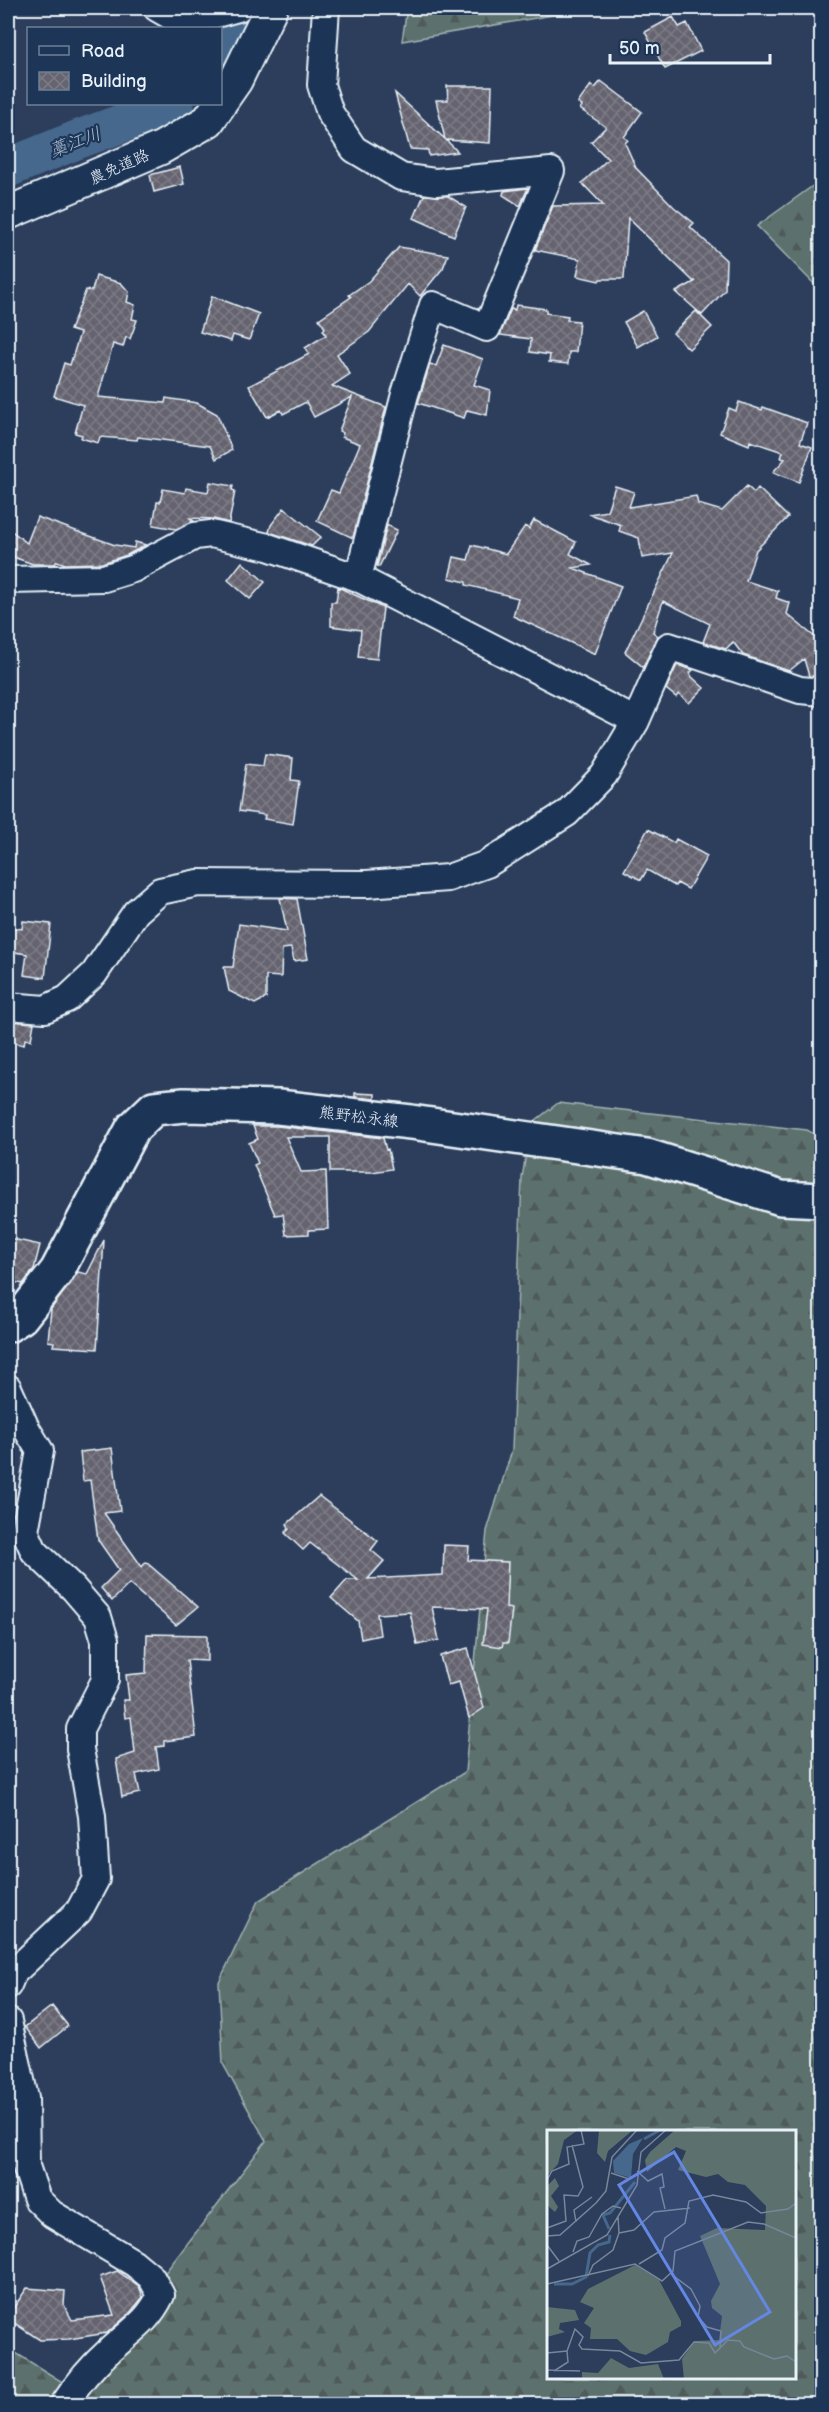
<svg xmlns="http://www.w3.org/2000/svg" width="829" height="2412" font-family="'Balsamiq Sans','Klee One',sans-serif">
<defs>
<pattern id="forest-firs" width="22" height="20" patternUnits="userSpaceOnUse" patternTransform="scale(1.5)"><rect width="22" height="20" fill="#5c716d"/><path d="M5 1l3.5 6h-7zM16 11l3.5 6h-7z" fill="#505a5a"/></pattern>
<pattern id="building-cross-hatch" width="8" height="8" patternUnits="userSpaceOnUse" patternTransform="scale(1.5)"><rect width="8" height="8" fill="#666470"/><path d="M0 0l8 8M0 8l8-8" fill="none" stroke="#7c7b85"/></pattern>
</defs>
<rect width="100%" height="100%" fill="#2c3e5c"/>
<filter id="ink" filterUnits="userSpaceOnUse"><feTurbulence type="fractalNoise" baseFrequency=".0167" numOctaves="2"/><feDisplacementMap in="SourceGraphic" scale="12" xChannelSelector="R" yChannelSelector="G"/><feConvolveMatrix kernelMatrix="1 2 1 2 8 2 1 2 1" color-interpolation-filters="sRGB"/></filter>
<g filter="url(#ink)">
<path fill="url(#forest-firs)" stroke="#a2b1b2" stroke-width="1.5" fill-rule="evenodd" d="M407 8H593L402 41Z
M821 180V291L757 226Z
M558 1103 807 1130 821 1138V2404H8V2348L75 2390 266 2141 223 2064 219 1982 258 1901 465 1772 487 1531 512 1450 522 1178 531 1124ZM548 2132H794V2378H548Z"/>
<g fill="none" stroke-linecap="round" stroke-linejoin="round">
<path stroke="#45688c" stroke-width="39" d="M220 46 232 25 228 8
M8 168 79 139 175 104"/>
</g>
<path fill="url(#building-cross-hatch)" stroke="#e8f1f8" stroke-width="1.5" d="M673 17 679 27 687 23 701 51 665 69 645 32Z
M601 81 642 112 624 137 628 140 625 143 636 168 674 207 694 223 690 227 726 260 725 290 702 315 676 292 696 281H693L628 218 624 279H600L599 281 577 276 580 259 535 250 553 206 603 205 582 183 608 159 591 142 606 127 580 109 582 106 578 103 591 85 595 88Z
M447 86H492L490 143 446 140 458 152 429 156 428 150 410 149 395 93 445 139 436 100H448Z
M180 167 184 184 154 192 150 175Z
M528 188 520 206 503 195 504 191Z
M424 195 448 196 466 207 454 236 414 218Z
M399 247 448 255 443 268 420 296 408 284 369 332 337 354 350 374 332 386 386 407 353 538 317 521 331 490 339 493 360 444 342 437 343 433 339 431 352 397 314 417 306 402 283 414 281 410 267 417 249 386 309 354 305 348 326 335 323 330 325 328 319 319 351 297 349 295 369 281Z
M96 276 121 283 129 292 127 302 135 305 132 319 137 320 130 339 126 337 123 347 113 344 98 397 165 403 166 398 197 403 217 414 232 450 216 459 210 446 138 437 137 440 100 437 98 443 81 438 82 435 75 433 83 405 54 396 64 363 70 365 80 333 70 330 86 290 92 291Z
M212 296 259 314 249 340 233 335 231 341 200 332Z
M516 305 546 309V313L568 316 567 320 579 321 576 352H569L568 364 549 362 550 355 530 352 531 339 500 335 511 309 515 310Z
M643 311 657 336 638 347 624 322Z
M696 311 712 327 689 349 673 333Z
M444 345 483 359 474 385 490 390 487 415 467 410 464 418 418 403 430 364 436 366Z
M739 402 762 410 763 407 807 423 800 443 812 447 799 482 773 472 785 459 781 458 783 452 750 441 749 445 720 433 729 408 736 411Z
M210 482 233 486 232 490 235 491 229 523 214 519 190 518 194 521 176 529 153 525 157 502H160L163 489 185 493 186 488 208 492Z
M615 486 634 492 629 507 696 496 698 504 722 511 747 486 754 493 758 488 788 517 756 550 746 581 778 591 776 598 790 603 787 614 822 643V677L809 676 804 659 789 671 743 655 733 642 726 649 703 642 710 624 663 601 653 632 658 636 643 667 625 652 673 553 642 558 639 538 619 531 621 525 589 514 607 511Z
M284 508 321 537 312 546 269 532 271 525Z
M37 517 115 545 134 548 135 542 146 545 127 555 102 563 65 564 57 561 55 564H33L16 558 8 552V528L27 543Z
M534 520 576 542 570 554 591 565 573 568 621 586 595 654 513 616 518 598 466 585V582L449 578 454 557 468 560 472 545 506 554 525 526 529 529Z
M387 525 397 530 379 567 377 566Z
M242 562 265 582 250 599 228 580Z
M338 587 383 608 377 659 358 657 361 630 331 626V602H336Z
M677 665 693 670 690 673 692 677 704 688 689 703 679 694 676 697 666 689Z
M265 754 293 758 291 780 299 781 293 824 264 819 265 815 239 811 246 764 263 766Z
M648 829 674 843 676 839 707 856 688 889 677 883 675 886 647 870 641 880 624 871Z
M280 898 297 899 308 959 294 961 291 948 282 949 281 977 266 976V998L255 1004 229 991 224 967H233L239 924 287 931Z
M23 921 51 924 45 978 24 975 27 954 8 951V927L22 929Z
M8 1021 34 1023 31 1040 25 1039 24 1045 8 1041Z
M355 1093 375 1094V1099L355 1097Z
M253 1126H277L383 1138 386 1150 388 1149 392 1169 372 1172H330V1137H286L301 1172 326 1171 328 1229 309 1230V1234L286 1235 283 1214 275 1215 254 1165 258 1163 249 1143 258 1139Z
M8 1238 40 1245 34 1269 23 1284 8 1281Z
M104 1240 97 1349 53 1346 54 1342 48 1341 51 1309 78 1272 87 1274Z
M112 1448 120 1511 104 1513 142 1567 146 1562 198 1607 176 1625 129 1584 112 1601 101 1588 119 1570 98 1540 90 1480 83 1481 80 1452Z
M319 1496 378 1541 371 1550 384 1561 368 1579 443 1575 444 1545 469 1546 468 1560 508 1562 506 1608 512 1609 508 1643H503L502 1647 483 1644 487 1609 432 1607 439 1640 417 1645 410 1612 377 1614 380 1635 361 1639 358 1621 331 1598 347 1580H358L310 1543 303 1550 285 1533 289 1529 287 1524Z
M147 1634 207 1635V1661L187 1660 196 1737 164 1741V1746L156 1747 159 1769 136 1774 140 1793 122 1797 116 1759 135 1753 131 1717 125 1718 123 1700H129L126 1675 146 1673Z
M468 1648 484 1708 469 1718 459 1682 448 1685 440 1656Z
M52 2006 68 2026 41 2048 25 2027Z
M117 2271 139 2286 143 2297 129 2314 107 2333 69 2339 40 2340 8 2319V2316L27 2288 65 2291 64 2305 72 2320 114 2315 100 2277Z"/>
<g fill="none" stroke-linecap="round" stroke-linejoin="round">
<defs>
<path id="minor" d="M157 8 183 23 238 8
M326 8 321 85 330 113 354 149 401 177 436 182 551 171 487 328 433 305 405 394 358 578
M8 580 104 578 133 569 195 536 211 534 268 547 358 578 636 721
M8 1006 45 1009 67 999 94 974 136 912 160 891 198 883 367 884 448 878 487 864 567 813 604 775 636 721 669 646 800 690 822 692
M8 1388 26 1428 40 1451 25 1531 34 1551 73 1588 98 1617 105 1640V1680L80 1729V1749L92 1816 96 1879 79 1911 13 1973 8 1985
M8 2021 25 2098 26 2166 37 2199 52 2214 134 2263 151 2277 161 2295C148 2322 132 2330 110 2350 92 2366 77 2384 64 2404"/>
<path id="tertiary" d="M220 103 236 80 271 8
M8 213 161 148 208 121 220 104"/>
<path id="secondary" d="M8 1325 21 1317 57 1271 133 1128 154 1108 184 1105 278 1107 411 1122 647 1156 781 1198 822 1200"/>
</defs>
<use href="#minor" stroke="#e8f1f8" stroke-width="30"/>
<use href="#tertiary" stroke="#e8f1f8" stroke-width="36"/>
<use href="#secondary" stroke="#e8f1f8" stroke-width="38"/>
<use href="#minor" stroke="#1d3557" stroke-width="26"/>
<use href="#tertiary" stroke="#1d3557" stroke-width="32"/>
<use href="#secondary" stroke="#1d3557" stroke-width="33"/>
</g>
</g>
<g text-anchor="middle" stroke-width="4.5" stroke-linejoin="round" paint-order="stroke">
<g font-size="16" fill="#e8f1f8" stroke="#1d3557">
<text transform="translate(119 166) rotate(-24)" y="6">農免道路</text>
<text transform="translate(359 1116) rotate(7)" y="6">熊野松永線</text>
</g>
<g font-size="18" font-style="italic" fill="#afc1d2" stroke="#1d3557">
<text transform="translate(75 142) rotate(-21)" y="6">藁江川</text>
</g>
</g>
<g transform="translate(547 2130)">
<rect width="249" height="249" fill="#2c3e5c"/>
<path d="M0 0H31L17 10 11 34 0 46ZM52 0H86L61 21 58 32 50 23ZM128 0H249V249H137L135 229 148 211 172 210 175 186 165 178 164 171 173 154 153 106 170 98 218 100 219 76 198 55 181 52 171 44 159 47 131 40 139 21 129 17 100 42 98 30 103 22ZM8 48 12 56 4 66 11 77 8 82 0 75V56ZM88 135 112 150 134 191V196L123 202 121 212 99 225 83 221 70 209H43L44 198 37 193 47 178 33 172 41 159ZM0 177 28 180 32 190 13 193 12 199 18 202 0 207ZM64 228 82 238 111 234 117 249H35V242L51 243Z" fill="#5c716d"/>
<path d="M96 8 86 24 84 48 67 43 66 31 82 14Z" fill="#45688c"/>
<path fill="none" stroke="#45688c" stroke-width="3" d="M97 9 113 0M62 99 56 85 63 83 88 52M7 154H25L39 147 43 123 51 115 62 112 63 105"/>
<path fill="none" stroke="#77869a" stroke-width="1.5" d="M90 41 101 51 115 44 117 57 113 58 118 79M64 43 82 49 90 45M0 50 5 41 22 34 20 17 37 14 34 0M29 92 27 80 45 67M0 98 19 91 17 65 31 66 36 57 25 15M72 103 87 100 107 82 143 78M0 106 13 105 49 73 59 61 65 27 90 0M0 115 12 131M26 122 30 111 42 107 55 84 66 76 74 78M92 134 115 120 118 108 138 93 142 71 166 65 199 72 214 83 241 79 249 73M0 139 60 105 90 55 94 22 119 0M124 144 144 159 153 176 151 187 160 197 174 201 173 218M41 146 46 135 66 120 72 103 71 86M0 154 88 134 115 151 126 141 128 121 201 92 217 94 249 108M0 223 20 221M0 240 33 241M7 241 21 232 20 221 28 199 36 207 32 215 35 219 73 221 94 233 132 230 147 212 162 213 168 223 181 210 193 211 197 217 227 229 240 226 249 232"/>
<path fill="#6487e3" fill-opacity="0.15" stroke="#6487e3" stroke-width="3" d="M127 22 223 182 168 215 72 55Z"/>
<rect width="249" height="249" fill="none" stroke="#e8f1f8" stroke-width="3"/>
</g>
<rect width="829" height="2412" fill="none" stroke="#1d3557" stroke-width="30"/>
<rect x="15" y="15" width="799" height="2382" fill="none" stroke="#e8f1f8" stroke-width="2" filter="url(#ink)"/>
<rect x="27" y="27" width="195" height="78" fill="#1d3557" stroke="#6e8097" stroke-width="1.5"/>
<rect x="39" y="46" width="30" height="9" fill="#1d3557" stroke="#6e8097" stroke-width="1.5"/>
<text x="81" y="57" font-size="18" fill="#e8f1f8">Road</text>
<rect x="39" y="72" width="30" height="18" fill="url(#building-cross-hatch)" stroke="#6e8097" stroke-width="1.5"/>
<text x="81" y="87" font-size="18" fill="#e8f1f8">Building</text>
<path d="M610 54v9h160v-9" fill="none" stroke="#e8f1f8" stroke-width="3"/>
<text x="619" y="54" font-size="18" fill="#e8f1f8" stroke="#1d3557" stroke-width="4.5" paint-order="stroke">50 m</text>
</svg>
